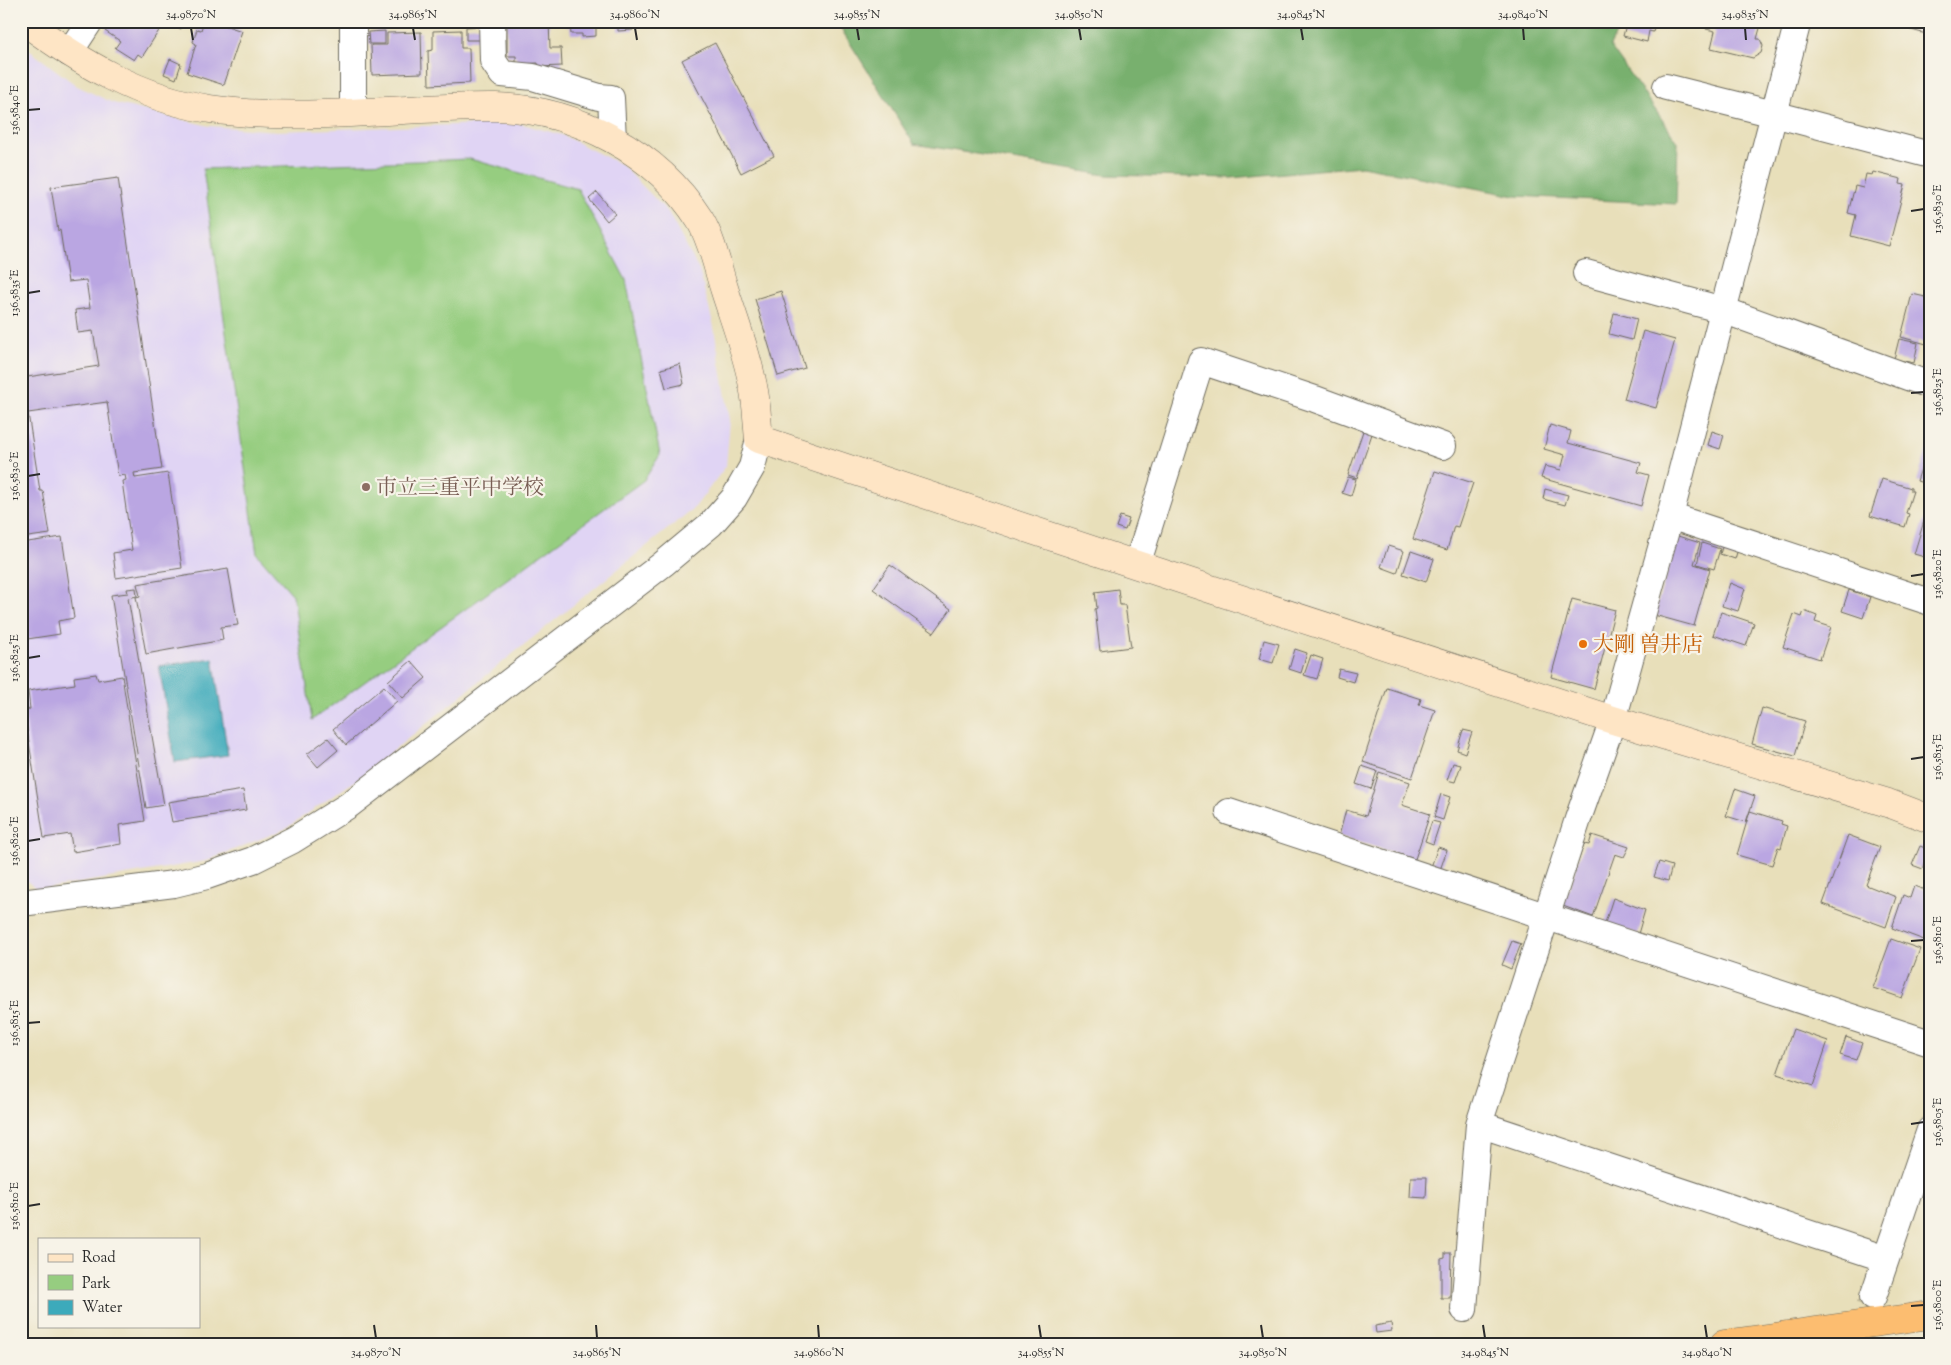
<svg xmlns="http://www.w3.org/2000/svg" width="1951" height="1365" font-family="'Sorts Mill Goudy','Noto Serif JP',serif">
<rect width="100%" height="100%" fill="#f7f3e8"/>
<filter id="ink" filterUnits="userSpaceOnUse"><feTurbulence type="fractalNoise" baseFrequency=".02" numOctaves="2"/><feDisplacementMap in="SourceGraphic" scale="10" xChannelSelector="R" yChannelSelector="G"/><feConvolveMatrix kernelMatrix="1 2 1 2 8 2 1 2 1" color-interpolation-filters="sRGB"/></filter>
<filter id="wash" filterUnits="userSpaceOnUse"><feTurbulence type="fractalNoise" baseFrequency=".0096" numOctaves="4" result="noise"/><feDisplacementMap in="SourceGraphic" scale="20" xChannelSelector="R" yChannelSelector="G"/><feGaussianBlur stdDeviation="1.12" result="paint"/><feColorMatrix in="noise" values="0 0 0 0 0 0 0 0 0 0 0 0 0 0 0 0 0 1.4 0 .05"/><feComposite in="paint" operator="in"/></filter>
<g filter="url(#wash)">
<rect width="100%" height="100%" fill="#e8dfba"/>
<path fill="#e0d4f4" d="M21 44 77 86 113 103 209 126 277 131 518 123 562 135 622 165 668 212 699 270 713 323 730 420 726 466 695 507 359 778 285 829 206 861 38 890 23 878 21 873Z"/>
<path fill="#96cd80" stroke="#607c56" d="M470 159 578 189 626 280 660 455 644 480 312 720 293 595 257 554 203 169Z"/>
<path fill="#78b06e" stroke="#526e4c" d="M836 21H1622L1610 46 1678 142 1676 204 1515 196 1362 166 1231 178 1105 175 914 144Z"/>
<path fill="#3caabb" stroke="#346a73" d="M213 658 228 755 175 762 159 666Z"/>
<g id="blocks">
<path fill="#baa6e2" d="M111 21H147L160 29 142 57 138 54 134 60 115 48 120 41 105 31Z
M166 21H185L181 29Z
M204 21H212L242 31 224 85 187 73 196 44 193 42 197 29 201 30Z
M507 21H549L550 48H561L562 66 538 67V63L516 64V56H507Z
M566 21H600V25H596V36L582 37V34H571L570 26 566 27Z
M618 21H633V30L618 31Z
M1627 21H1656L1653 32 1649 31 1647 42 1623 36Z
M1708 21H1762L1757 39H1760L1763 46 1761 53 1753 58 1711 48 1715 31 1706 29Z
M1901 21H1930V35L1900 27Z
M481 26 482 40H466V27Z
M461 30V48H469L470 83 429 85 428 51 433 50V31Z
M385 31V44H369L368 32Z
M421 32 422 73 372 75 371 45H387V33Z
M715 43 774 156 741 173 682 60Z
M170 59 181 64 176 79 164 74Z
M1873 172 1901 179 1900 184 1905 185 1889 246 1851 236 1856 215 1848 213 1855 186 1863 188 1866 174 1872 175Z
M118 178 162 469 134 473 135 478 168 473 182 568 116 578 113 553 132 550 122 481 126 480 125 475 118 476 107 402 28 413 40 491H43L50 534 21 538V378L99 366 93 331 78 333 75 310 90 308 86 280 68 282 60 230 58 231 51 187Z
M597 192 615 214 607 221 589 199Z
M781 291 805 368 778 376 755 299Z
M1912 294 1930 298V345L1901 337Z
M1614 313 1637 319 1632 340 1609 334Z
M1643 331 1675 340 1656 408 1624 399Z
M1899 339 1918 343 1914 363 1894 359Z
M680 364 684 384 666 388 661 369Z
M1550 425 1571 431 1568 443 1641 463 1638 472 1649 475 1641 506 1541 478 1545 466 1561 470 1565 455 1544 449Z
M1363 431 1372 434 1357 478 1348 475Z
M1712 431 1724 435 1720 449 1708 445Z
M1929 444H1930V485L1917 481Z
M1435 471 1473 483 1458 527 1454 526 1447 550 1413 539Z
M1348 477 1356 479 1351 496 1342 493Z
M1882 479 1911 488V491H1913L1906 513 1909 514 1905 527 1870 516Z
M1545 489 1568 495 1565 505 1543 499Z
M1928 508 1930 509 1928 558 1914 554Z
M1120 516 1129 519 1125 530 1116 527Z
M1678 536 1700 543 1694 564 1710 569 1694 626 1654 615Z
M62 537 74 618 58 621 60 634 21 640V543Z
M1702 543 1720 549 1714 569 1697 564Z
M1723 544 1738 549 1735 559 1720 554Z
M1388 546 1404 551 1397 573 1381 567Z
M1411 551 1434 559 1426 582 1403 574Z
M890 565 951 609 934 633 873 589Z
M228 569 238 625 221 627 223 640 146 654 136 597 140 596 137 584Z
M1730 583 1745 589 1738 611 1722 606Z
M136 588 137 596 128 598 164 805 146 808 111 595 128 593 127 589Z
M1118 589 1120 605H1125L1131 647 1100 651 1095 609 1097 608 1095 592Z
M1849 590 1870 597 1863 618 1842 611Z
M1572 599 1615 610 1594 689 1551 677Z
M1804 611 1817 616 1815 622 1831 627 1820 659 1783 647 1794 614 1802 617Z
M1721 612 1754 623 1746 646 1713 635Z
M1264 640 1279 644 1273 663 1259 659Z
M1295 649 1307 653 1301 673 1289 669Z
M1311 655 1323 659 1317 679 1304 675Z
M411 661 426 678 403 698 388 681Z
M1339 669 1356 673 1353 682 1337 677Z
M96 674 98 680 122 676 145 821 119 825 121 844 73 852 70 834 44 838 24 710 30 709 28 691 75 684 74 677Z
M384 686 397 701 346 745 333 729Z
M1387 688 1421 699 1419 705 1435 710 1412 778 1363 762Z
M1762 708 1805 721 1795 756 1752 744Z
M1463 730 1472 732 1465 753 1457 750Z
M328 738 338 750 318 767 307 754Z
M1453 763 1461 765 1455 782 1447 780Z
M1362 766 1377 771 1371 789 1356 784Z
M1379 772 1410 782 1402 805 1430 814 1415 859 1339 836 1346 810 1366 816Z
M1735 789 1755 796 1746 822 1726 816Z
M243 790 246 810 172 822 168 802Z
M1441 794 1450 797 1443 820 1434 817Z
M1750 811 1782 821 1781 824 1787 826 1781 848 1778 847 1772 865 1737 855Z
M23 816 27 839 21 840V817Z
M1432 821 1440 823 1433 844 1425 841Z
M1592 835 1629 847 1624 857 1615 854 1593 917 1563 906 1584 844 1589 845Z
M1848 835 1880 847 1866 885 1896 897 1886 927 1823 904Z
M1920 846 1930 850 1923 869 1912 865Z
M1438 847 1447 850 1440 870 1431 867Z
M1659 862 1672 866 1668 881 1654 877Z
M1914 886 1930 892V924L1924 940 1892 928 1903 895 1910 898Z
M1613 898 1645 910 1638 934 1605 923Z
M1891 939 1920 949 1902 998 1873 988Z
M1512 941 1521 944 1511 969 1502 965Z
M1793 1029 1828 1041 1813 1086 1777 1074Z
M1846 1037 1862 1043 1856 1060 1840 1055Z
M1411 1177H1427L1426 1198 1410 1197Z
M1445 1253H1451L1450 1298H1441V1259L1445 1258Z
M1391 1323 1392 1331 1376 1333 1375 1326Z"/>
</g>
</g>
<g filter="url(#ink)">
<use href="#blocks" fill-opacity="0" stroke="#6d6a5d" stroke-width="1"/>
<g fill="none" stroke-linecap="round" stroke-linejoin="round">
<path stroke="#c2bb9d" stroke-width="26" stroke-dasharray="26 13" stroke-linecap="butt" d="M1857 1344 1870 1304"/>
<defs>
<path id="street" d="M353 21V112
M492 21 493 61 502 74 533 77 599 97 611 98 613 140
M69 53 90 21
M1666 87 1774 114 1930 155
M1586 273 1723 310 1930 385
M1670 516 1930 602
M1137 565 1201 361 1315 399 1443 446
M1229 812 1930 1043
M21 903 174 884 207 876 253 860 293 840 349 805 663 564 711 524 734 498 752 467 759 439
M1479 1124 1886 1259
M1873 1297 1930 1130
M1464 1309 1479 1124 1578 819 1613 720 1670 516 1798 21"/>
<path id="secondary" d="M24 21C81 63 139 98 210 109 305 123 401 106 496 107 576 109 657 152 700 220 712 240 717 266 724 288 734 320 747 353 753 386 757 403 757 421 759 439L1137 565 1613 720 1888 803 1930 819"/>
<path id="highway" d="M1724 1344 1930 1315"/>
</defs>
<use href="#street" stroke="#6d6a5d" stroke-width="28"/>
<use href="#secondary" stroke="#6d6a5d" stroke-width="29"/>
<use href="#highway" stroke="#6d6a5d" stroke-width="29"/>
<use href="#street" stroke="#fff" stroke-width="26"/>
<use href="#secondary" stroke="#fee5c5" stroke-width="28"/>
<use href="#highway" stroke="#fcbd6f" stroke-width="28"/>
</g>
</g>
<path fill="none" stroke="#2b2b2b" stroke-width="2" d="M191 28 193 40M413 28 415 40M635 28 637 40M857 28 859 40M1079 28 1081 40M1301 28 1303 40M1523 28 1524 40M1745 28 1746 40M28 110 40 109M1911 211 1924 209M28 293 40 291M1911 393 1924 392M28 476 40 474M1911 576 1924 574M28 658 40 656M1911 759 1924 757M28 841 40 839M1911 941 1924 940M28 1023 40 1022M1911 1124 1924 1122M28 1206 40 1204M1911 1306 1924 1305M374 1325 376 1338M596 1325 597 1338M818 1325 819 1338M1039 1325 1041 1338M1261 1325 1263 1338M1483 1325 1485 1338M1705 1325 1707 1338"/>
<circle fill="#8d6e63" stroke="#f7f3e8" stroke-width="2" cx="366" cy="487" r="5"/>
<circle fill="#e8710a" stroke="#f7f3e8" stroke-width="2" cx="1583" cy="644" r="5"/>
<g text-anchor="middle" stroke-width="4.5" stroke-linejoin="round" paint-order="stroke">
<g font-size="21" fill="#785e54" stroke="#f7f3e8" text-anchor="start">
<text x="376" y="494">市立三重平中学校</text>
</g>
<g font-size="21" fill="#c56008" stroke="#f7f3e8" text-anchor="start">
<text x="1593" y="651">大剛 曽井店</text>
</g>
</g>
<rect width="1951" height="1365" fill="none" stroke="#f7f3e8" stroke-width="55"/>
<rect x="38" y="1238" width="162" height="90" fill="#f7f3e8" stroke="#a5a39c"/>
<rect x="48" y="1254" width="25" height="8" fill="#fee5c5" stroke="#a5a39c"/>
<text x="82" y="1262" font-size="15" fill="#2b2b2b">Road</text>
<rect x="48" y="1275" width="25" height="15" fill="#96cd80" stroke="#a5a39c"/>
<text x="82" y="1288" font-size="15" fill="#2b2b2b">Park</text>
<rect x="48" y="1300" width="25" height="15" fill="#3caabb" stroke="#a5a39c"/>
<text x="82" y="1312" font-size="15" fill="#2b2b2b">Water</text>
<rect x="28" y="28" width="1896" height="1310" fill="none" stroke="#2b2b2b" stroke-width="2"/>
<g font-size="12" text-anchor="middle" fill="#2b2b2b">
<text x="191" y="18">34.9870°N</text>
<text x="413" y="18">34.9865°N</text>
<text x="635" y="18">34.9860°N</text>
<text x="857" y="18">34.9855°N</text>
<text x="1079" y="18">34.9850°N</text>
<text x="1301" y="18">34.9845°N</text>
<text x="1523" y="18">34.9840°N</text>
<text x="1745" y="18">34.9835°N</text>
<text transform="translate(14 110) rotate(-90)" y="4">136.5840°E</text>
<text transform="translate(1937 209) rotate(-90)" y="4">136.5830°E</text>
<text transform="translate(14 293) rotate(-90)" y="4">136.5835°E</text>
<text transform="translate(1937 392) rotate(-90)" y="4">136.5825°E</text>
<text transform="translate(14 476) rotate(-90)" y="4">136.5830°E</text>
<text transform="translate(1937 574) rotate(-90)" y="4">136.5820°E</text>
<text transform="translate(14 658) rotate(-90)" y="4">136.5825°E</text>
<text transform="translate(1937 757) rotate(-90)" y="4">136.5815°E</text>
<text transform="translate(14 841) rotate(-90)" y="4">136.5820°E</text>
<text transform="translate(1937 940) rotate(-90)" y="4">136.5810°E</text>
<text transform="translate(14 1023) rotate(-90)" y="4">136.5815°E</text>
<text transform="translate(1937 1122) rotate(-90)" y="4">136.5805°E</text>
<text transform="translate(14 1206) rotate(-90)" y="4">136.5810°E</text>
<text transform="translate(1937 1305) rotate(-90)" y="4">136.5800°E</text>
<text x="376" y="1356">34.9870°N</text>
<text x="597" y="1356">34.9865°N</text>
<text x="819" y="1356">34.9860°N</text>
<text x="1041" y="1356">34.9855°N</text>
<text x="1263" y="1356">34.9850°N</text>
<text x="1485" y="1356">34.9845°N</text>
<text x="1707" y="1356">34.9840°N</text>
</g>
</svg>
